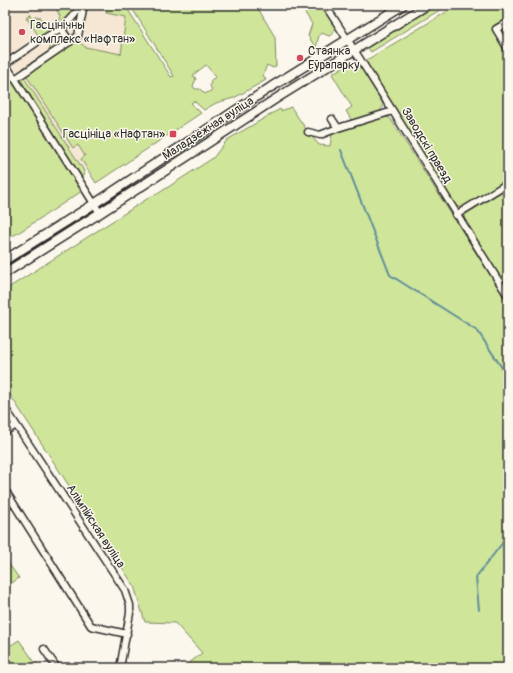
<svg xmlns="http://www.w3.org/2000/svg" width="513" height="673" font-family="Pangolin,sans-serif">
<rect width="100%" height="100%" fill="#fbf7ec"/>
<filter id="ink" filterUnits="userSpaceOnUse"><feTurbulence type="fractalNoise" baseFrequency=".025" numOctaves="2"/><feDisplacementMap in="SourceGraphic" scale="8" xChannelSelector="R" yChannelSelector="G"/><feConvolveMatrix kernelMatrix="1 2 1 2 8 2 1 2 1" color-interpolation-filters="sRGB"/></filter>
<g filter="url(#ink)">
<path fill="#f5e7d3" d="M5 5H123L186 105 69 181 5 81Z"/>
<path fill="#cfe59a" stroke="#7d8862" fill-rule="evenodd" d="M56 5H75L68 20 56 29 60 16 56 9Z
M107 5H125L171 77 174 76 130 5H256L275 37 276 66 273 68 267 65 263 75 266 80 234 98 216 103 204 110 194 101 191 103 201 113 96 183 81 159 85 156 78 145 73 148 26 75 78 41 85 47 121 54 126 17 106 13ZM206 65 216 77 211 80 210 86 212 90 205 94 200 89H195L193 86 196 79 193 75Z
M300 5H321L335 27 333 34 329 36 322 33 319 35 316 48 308 36 312 24Z
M437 5H448L371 52 367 47Z
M458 5H508V20L492 29 508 57V179L462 207H458L454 205 365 61Z
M30 14 33 19 36 17 41 18 50 32 40 38 26 17Z
M58 34 61 38 58 48 24 70 23 68 49 51 54 35Z
M346 65 356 67 359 65 382 102 383 107 380 111 352 121 346 111 352 107 332 74Z
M5 70 82 191 18 233 6 239H5Z
M23 76 84 171 83 180 21 85 20 81Z
M291 107 308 132 319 145 330 146 332 134 377 119 385 117 390 118 508 303V668H191L188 664 202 653 175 623 145 622 134 586 5 387V290L150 197 159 193 213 158 227 140 280 109 281 111Z
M508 188V290L465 222 464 217 466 214Z
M5 559 19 578 5 588Z
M19 640 39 668H5V649Z"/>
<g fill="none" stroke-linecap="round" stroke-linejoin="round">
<path stroke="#608d9a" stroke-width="2" d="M341 150 390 275 477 330 508 377
M479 610 476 577 504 541 508 532"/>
<defs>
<path id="minor" d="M84 5 78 36 15 79 100 213
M325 5C388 101 447 199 508 296
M508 22 496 29 508 49
M61 28 70 42
M43 39C61 28 70 24 81 5
M5 64 36 43
M5 64 15 79
M332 119 338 128 393 111
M308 132 320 135 338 128
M456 215 508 183
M5 408 125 590 130 605V613L120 668
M5 432 16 425
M5 490 91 626 127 634
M44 649 57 668"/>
<path id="major" d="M5 260 94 204 271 87 403 5
M5 273 100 213 277 98 427 5"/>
</defs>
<use href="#minor" stroke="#2b2b2b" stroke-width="9"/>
<use href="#major" stroke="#2b2b2b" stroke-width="11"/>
<use href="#minor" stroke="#fbf7ec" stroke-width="6"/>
<use href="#major" stroke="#fbf7ec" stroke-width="8"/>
</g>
</g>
<g fill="#d1495b" stroke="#fbf7ec" stroke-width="1.5">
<circle cx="22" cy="32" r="4"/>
<circle cx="300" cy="58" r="4"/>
<rect x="169" y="130" width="8" height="8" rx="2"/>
</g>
<g text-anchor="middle" stroke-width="3" stroke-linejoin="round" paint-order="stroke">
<g font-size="12" fill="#2b2b2b" stroke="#fbf7ec" text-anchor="start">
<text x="30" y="29">Гасцінічны<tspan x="30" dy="14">комплекс «Нафтан»</tspan></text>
<text x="308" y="55">Стаянка<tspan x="308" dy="14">Еўрапарку</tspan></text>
<text x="165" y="138" text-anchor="end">Гасцініца «Нафтан»</text>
</g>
<g font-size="12" fill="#2b2b2b" stroke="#fbf7ec">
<text transform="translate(208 128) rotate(-33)" y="4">Маладзёжная вуліца</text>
<text transform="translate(427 145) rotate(59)" y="4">Заводскі праезд</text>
<text transform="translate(96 526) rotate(57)" y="4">Алімпійская вуліца</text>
</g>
</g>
<rect width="513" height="673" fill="none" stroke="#fbf7ec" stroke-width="20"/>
<rect x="10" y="10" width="493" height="653" fill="none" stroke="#2b2b2b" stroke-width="1.5" filter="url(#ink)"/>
</svg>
